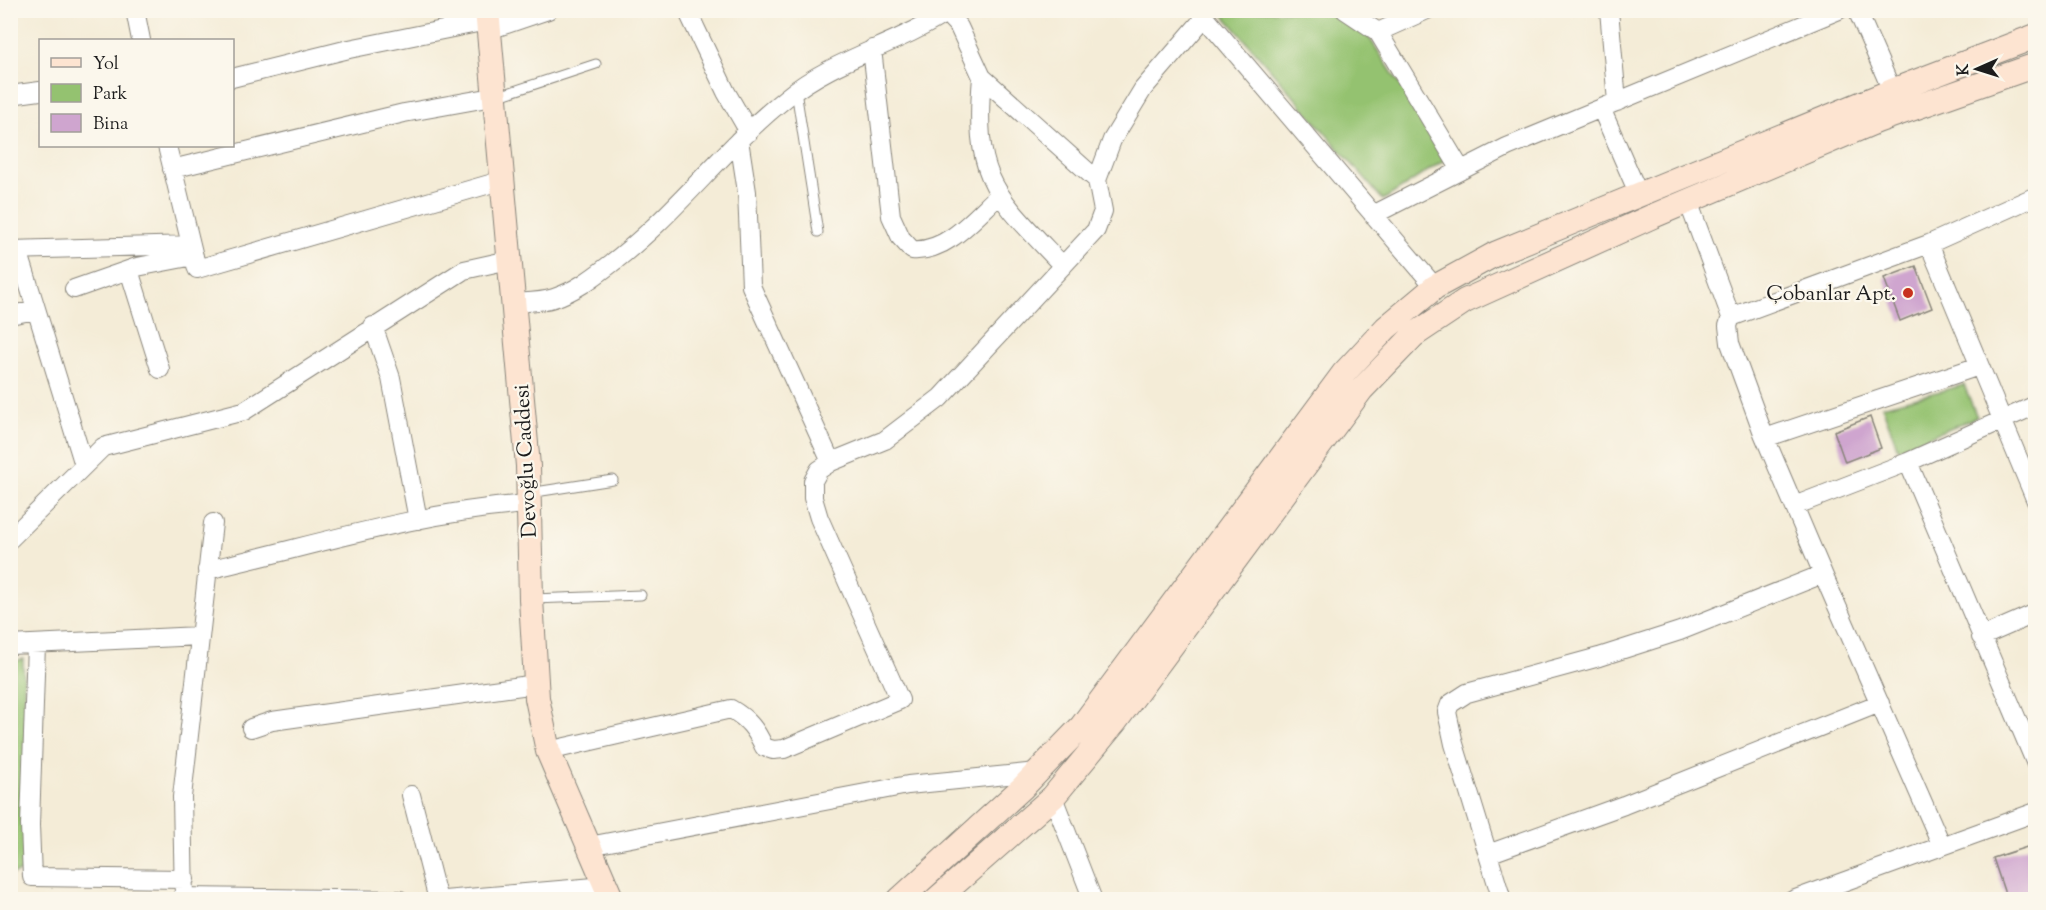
<svg xmlns="http://www.w3.org/2000/svg" width="2046" height="910" font-family="'Sorts Mill Goudy',serif">
<rect width="100%" height="100%" fill="#fbf7ec"/>
<filter id="ink" filterUnits="userSpaceOnUse"><feTurbulence type="fractalNoise" baseFrequency=".0167" numOctaves="2"/><feDisplacementMap in="SourceGraphic" scale="12" xChannelSelector="R" yChannelSelector="G"/><feConvolveMatrix kernelMatrix="1 2 1 2 8 2 1 2 1" color-interpolation-filters="sRGB"/></filter>
<filter id="wash" filterUnits="userSpaceOnUse"><feTurbulence type="fractalNoise" baseFrequency=".008" numOctaves="4" result="noise"/><feDisplacementMap in="SourceGraphic" scale="24" xChannelSelector="R" yChannelSelector="G"/><feGaussianBlur stdDeviation="1.35" result="paint"/><feColorMatrix in="noise" values="0 0 0 0 0 0 0 0 0 0 0 0 0 0 0 0 0 1.4 0 .05"/><feComposite in="paint" operator="in"/></filter>
<g filter="url(#wash)">
<rect width="100%" height="100%" fill="#f4ecd7"/>
<path fill="#94c270" stroke="#586f46" stroke-width="1.5" d="M1220 11H1334L1365 31 1448 158 1383 200Z
M1964 385 1977 417 1898 449 1882 406Z
M23 659 31 860 28 869 11 875V662Z"/>
<g id="blocks">
<path fill="#cfa5cf" d="M1916 266 1932 308 1900 321 1884 278Z
M1870 417 1881 448 1845 462 1834 431Z
M2036 844V900H2007L1993 858Z"/>
</g>
</g>
<g filter="url(#ink)">
<use href="#blocks" fill-opacity="0" stroke="#88847a" stroke-width="1.5"/>
<g fill="none" stroke-linecap="round" stroke-linejoin="round">
<defs>
<path id="lane" d="M796 91 818 232
M496 97 596 64
M529 493 613 480
M533 599 641 595"/>
<path id="street" d="M135 10 141 40
M687 10 726 92 749 132
M1199 10 1435 287
M1345 10 1378 32 1461 170
M1609 10 1617 102
M1857 10 1892 91
M946 13 959 27 982 77 1097 180
M489 30 548 10
M1378 32 1427 10
M872 49 891 216 901 238 912 250C947 253 975 217 999 195
M982 77C973 181 995 194 1063 266
M232 78 349 49 487 21
M10 95 40 91
M1601 108 1639 195
M739 140 747 192 751 286 831 462
M167 146 197 269 500 181
M172 169 404 113 493 97
M1688 201 1731 317
M1373 215 1507 147 1839 10
M1929 244 2036 501
M10 250 191 245
M18 250 84 465
M129 270 160 369
M74 289 137 267 194 256
M513 303C526 302 542 302 554 298 575 291 591 279 608 266 674 217 722 149 786 98 834 58 899 45 950 10
M10 315 36 310
M373 326 391 378 418 520
M1765 438 1979 366
M1908 462 2036 405
M1794 506 1908 462 2036 764
M10 539 103 447 244 411 464 270 509 260
M207 570C312 546 422 511 529 504
M1823 574 1942 846
M1981 637 2036 613
M36 644 30 825 32 877 185 879
M10 645 199 636
M251 728 272 721 536 684
M548 751 731 709C748 719 756 729 764 747L773 750 784 749 900 700 819 518 813 498V481L819 470 831 462 885 440 940 398 1096 230 1103 211 1097 180 1112 140 1143 89 1205 17
M411 795 438 900
M1053 797 1093 900
M589 846 908 785 1037 772
M1488 854 1624 805 1880 703
M184 897 400 900
M184 900 182 797 213 523
M444 900 606 886
M1502 900 1454 744 1447 712 1450 704 1467 693 1599 657 1680 631 1823 574 1763 433 1730 343 1728 326 1731 317 1929 244 2036 196
M1793 900 2036 812"/>
<path id="secondary" d="M487 10 528 466 531 599 537 698 548 751 612 900
M899 900 1022 788 1082 726 1344 373 1386 328 1435 287 1497 253 1892 91 2036 36
M936 900 1053 797 1115 722 1361 390 1414 335 1465 301 1653 216 1877 121 2036 65"/>
</defs>
<use href="#lane" stroke="#88847a" stroke-width="11"/>
<use href="#street" stroke="#88847a" stroke-width="20"/>
<use href="#secondary" stroke="#88847a" stroke-width="26"/>
<use href="#lane" stroke="#fff" stroke-width="9"/>
<use href="#street" stroke="#fff" stroke-width="18"/>
<use href="#secondary" stroke="#fde4d1" stroke-width="24"/>
</g>
</g>
<circle fill="#c8321e" stroke="#fbf7ec" stroke-width="2" cx="1908" cy="293" r="6"/>
<g text-anchor="middle" stroke-width="4.5" stroke-linejoin="round" paint-order="stroke">
<g font-size="21" fill="#1c1c1c" stroke="#fbf7ec" text-anchor="end">
<text x="1896" y="300">Çobanlar Apt.</text>
</g>
<g font-size="21" fill="#1c1c1c" stroke="#fbf7ec">
<text transform="translate(525 461) rotate(-93)" y="7">Devoğlu Caddesi</text>
</g>
</g>
<rect width="2046" height="910" fill="none" stroke="#fbf7ec" stroke-width="36"/>
<rect x="39" y="39" width="195" height="108" fill="#fbf7ec" stroke="#a29f99" stroke-width="1.5"/>
<rect x="51" y="58" width="30" height="9" fill="#fde4d1" stroke="#a29f99" stroke-width="1.5"/>
<text x="93" y="69" font-size="18" fill="#1c1c1c">Yol</text>
<rect x="51" y="84" width="30" height="18" fill="#94c270" stroke="#a29f99" stroke-width="1.5"/>
<text x="93" y="99" font-size="18" fill="#1c1c1c">Park</text>
<rect x="51" y="114" width="30" height="18" fill="#cfa5cf" stroke="#a29f99" stroke-width="1.5"/>
<text x="93" y="129" font-size="18" fill="#1c1c1c">Bina</text>
<g transform="translate(1977 69) rotate(267)" stroke="#fbf7ec" stroke-width="4.5" paint-order="stroke">
<path d="M0-4.5L10 22L0 15L-10 22Z" fill="#1c1c1c"/>
<text y="-9" font-size="16" font-weight="bold" text-anchor="middle" fill="#1c1c1c">K</text>
</g>
</svg>
